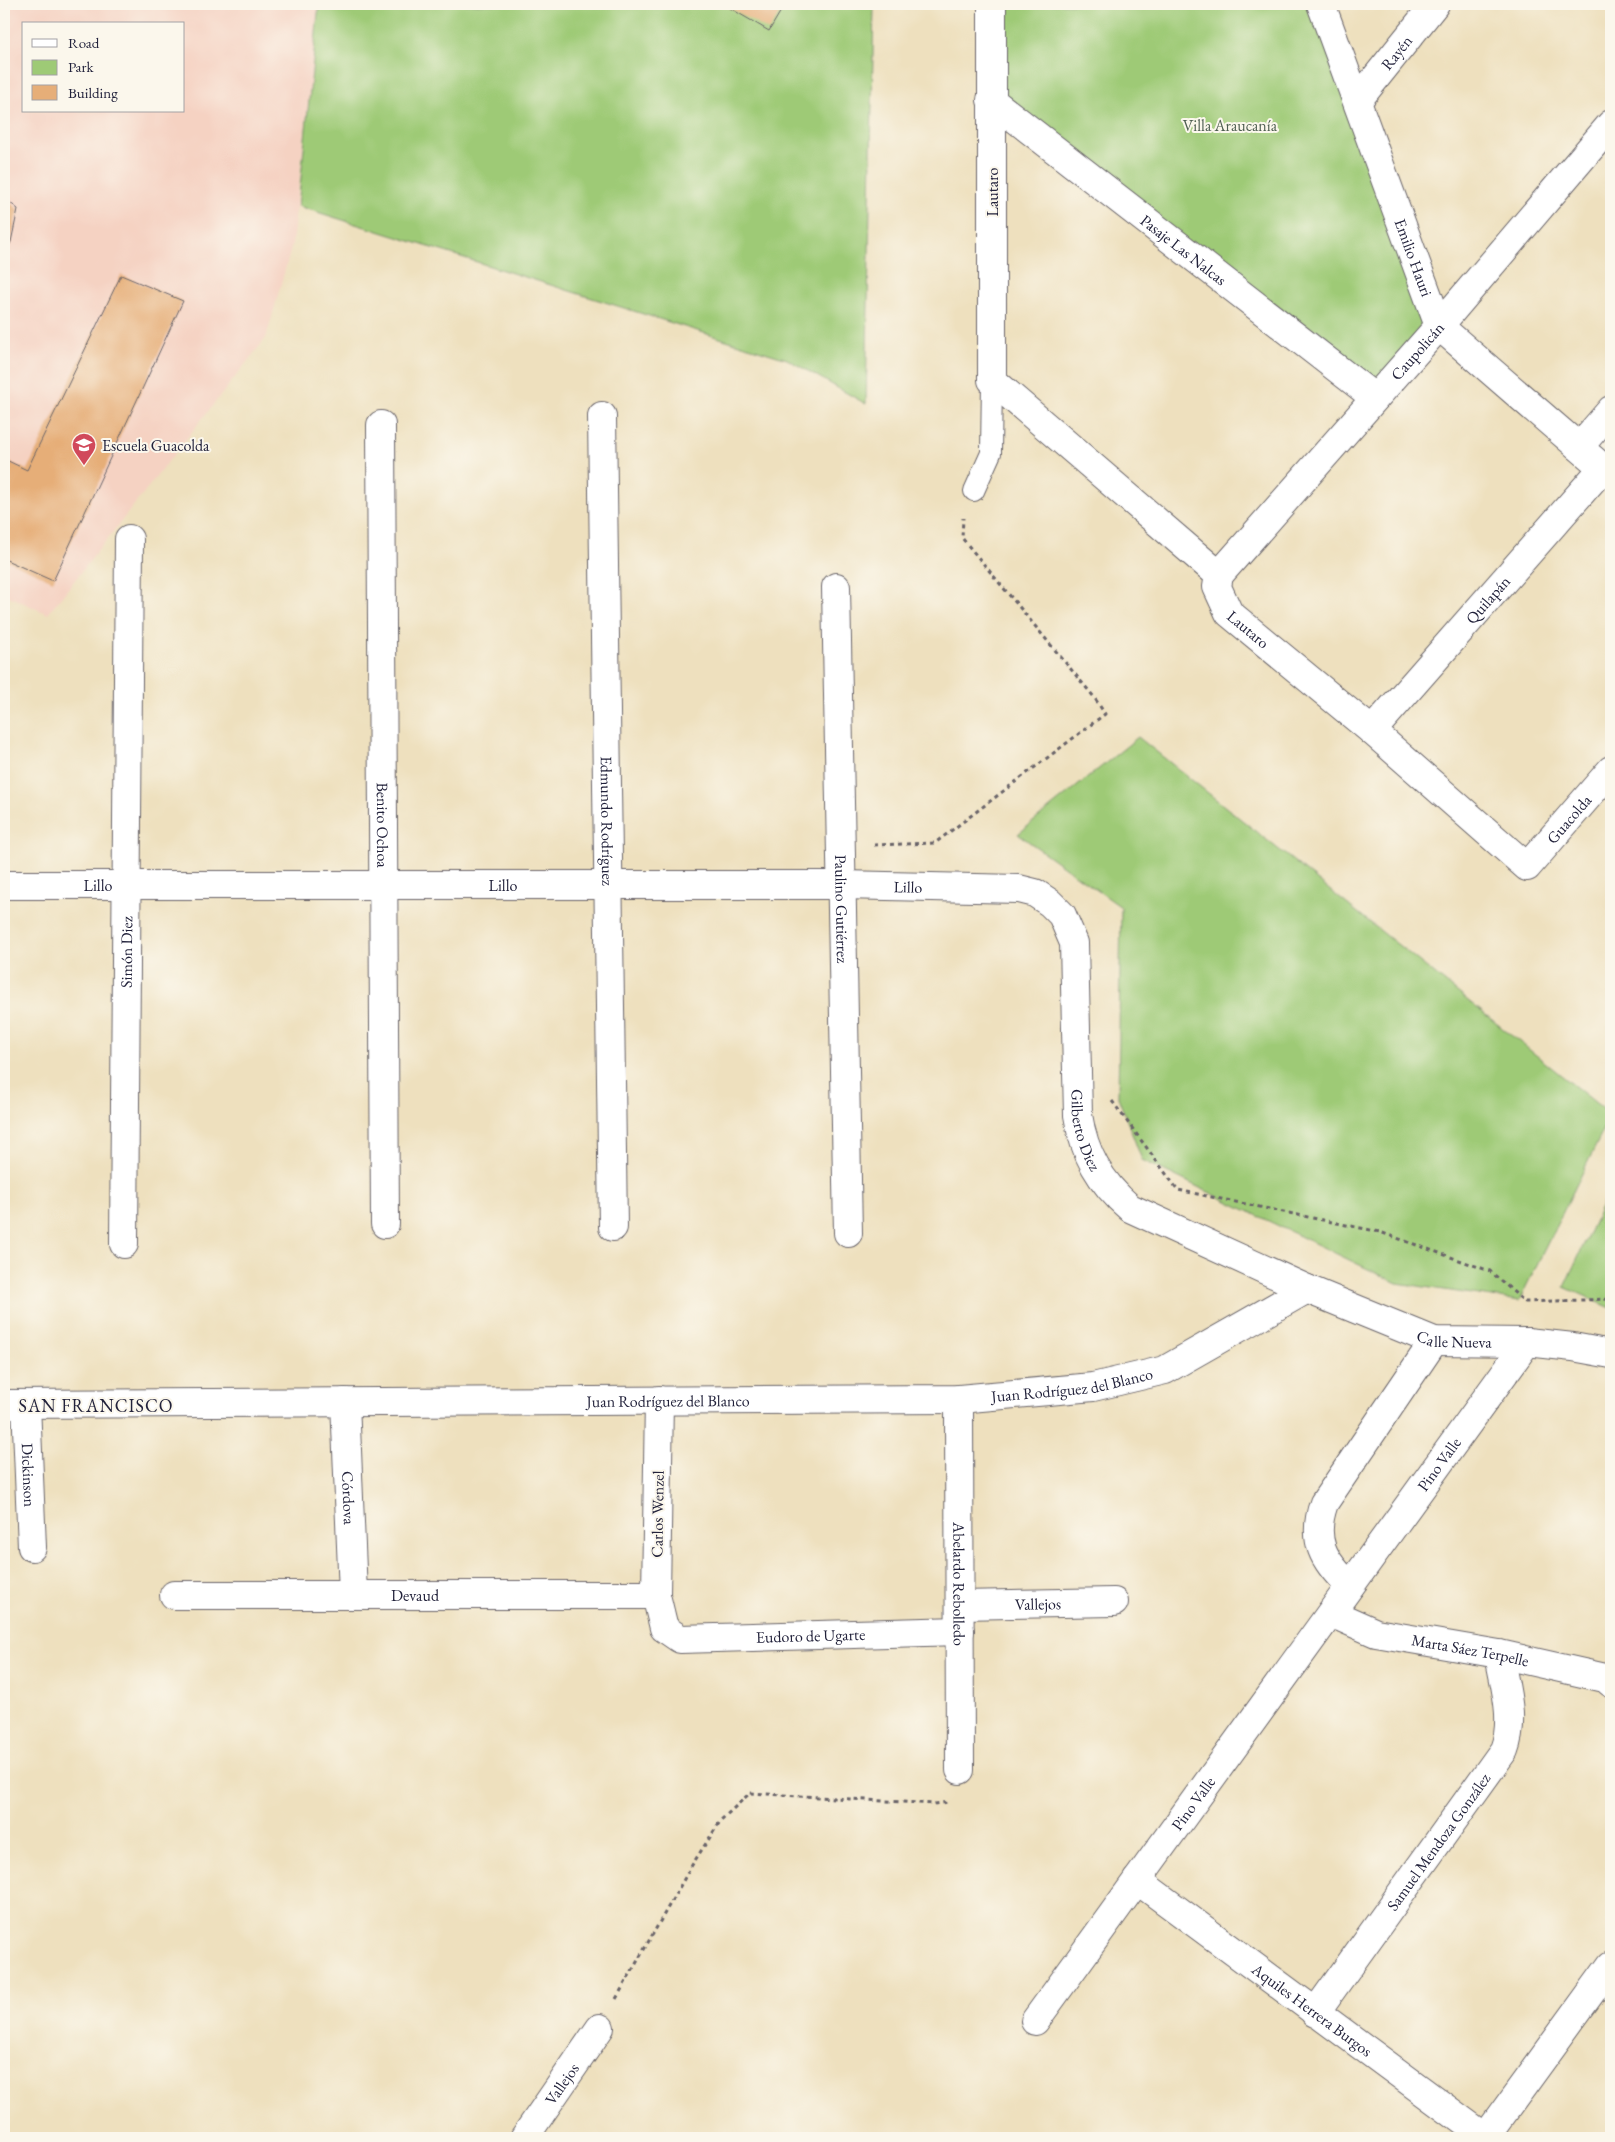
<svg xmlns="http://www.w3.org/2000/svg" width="1615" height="2142" font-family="'EB Garamond',serif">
<rect width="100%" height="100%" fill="#fbf7ec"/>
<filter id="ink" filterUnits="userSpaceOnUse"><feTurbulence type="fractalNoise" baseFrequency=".02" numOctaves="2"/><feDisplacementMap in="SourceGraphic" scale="10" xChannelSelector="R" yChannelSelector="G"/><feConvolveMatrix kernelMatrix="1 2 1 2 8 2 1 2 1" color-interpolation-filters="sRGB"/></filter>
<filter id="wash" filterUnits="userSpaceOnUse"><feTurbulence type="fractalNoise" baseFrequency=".0096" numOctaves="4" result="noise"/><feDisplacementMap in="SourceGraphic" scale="20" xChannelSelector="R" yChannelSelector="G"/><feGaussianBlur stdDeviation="1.12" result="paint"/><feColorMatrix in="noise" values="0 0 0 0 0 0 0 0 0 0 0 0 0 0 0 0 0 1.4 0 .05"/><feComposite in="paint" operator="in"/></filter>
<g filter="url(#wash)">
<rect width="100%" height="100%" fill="#eee0be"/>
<path fill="#f5d2c2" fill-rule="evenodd" d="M4 4H319L292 245 266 338 48 614 4 594ZM24 24H184V111H24Z"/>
<path fill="#9eca76" stroke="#607658" d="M319 4H874L866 404 787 359 298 206Z
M999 4H1314L1432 325 1375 393 998 99Z
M1138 737 1611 1115 1519 1301 1397 1283 1142 1160 1118 1097 1121 907 1018 834Z
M1611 1186V1308L1564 1287Z"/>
<g id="blocks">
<path fill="#e6ae78" d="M723 4H785L769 31Z
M4 198 18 209 11 242 4 255Z
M121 275 183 301 53 581 4 559V459L27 470Z"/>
</g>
</g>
<g filter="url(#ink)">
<use href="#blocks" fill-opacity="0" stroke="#696469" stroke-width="1"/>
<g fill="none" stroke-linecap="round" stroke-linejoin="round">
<defs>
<path id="service" d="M974 491 991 453 992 380"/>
<g id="minor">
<path d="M992 4V380L1219 575"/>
<path id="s1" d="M1321 4 1439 326 1611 475"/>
<path id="s2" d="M991 100 1375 398"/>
<path id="s3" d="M1358 100 1435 4"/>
<path id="s4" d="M602 416 613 1227"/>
<path id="s5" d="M381 425 385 1224"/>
<path d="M1579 447 1611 410"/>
<path id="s6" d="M1219 575 1439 326 1611 124"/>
<path id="s7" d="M1219 575 1217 587 1229 613 1372 731 1527 867 1611 770"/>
<path id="s8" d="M836 587 848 1233"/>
<path id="s9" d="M1372 731 1603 468"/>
<path id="s10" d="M4 885H842L1019 889 1035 893 1050 903 1062 915 1074 943 1078 1115C1084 1154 1100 1182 1130 1208L1307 1289 1434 1341 1527 1342 1573 1347 1611 1354"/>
<path id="s11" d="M124 1244 129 539"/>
<path id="s12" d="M959 1399 960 1770"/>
<path id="s13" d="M659 1400 656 1595 664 1628 680 1639 960 1631"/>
<path id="s14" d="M345 1402 353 1594"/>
<path id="s15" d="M4 1404 959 1399 1093 1387 1165 1370 1307 1289"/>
<path id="s16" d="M26 1404 32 1547"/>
<path d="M1350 1586C1323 1561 1311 1540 1324 1503L1434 1341"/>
<path id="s17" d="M174 1595H656"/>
<path id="s18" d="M960 1605 1114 1602"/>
<path id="s19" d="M1331 1613 1376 1633 1499 1654 1605 1678 1611 1683"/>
<path id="s20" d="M1137 1880 1486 2138"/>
<path id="s21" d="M1315 2013 1504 1750C1516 1718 1504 1685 1499 1654"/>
<path id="s22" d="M1035 2021 1527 1342"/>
<path id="s23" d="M524 2138 600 2028"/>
<path d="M1485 2138 1611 1965"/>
</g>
</defs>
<use href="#service" stroke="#696469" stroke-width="22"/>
<use href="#minor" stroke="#696469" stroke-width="30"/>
<path stroke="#696469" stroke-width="3" stroke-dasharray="4 4" stroke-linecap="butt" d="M874 845 935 843 1105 714 1094 697 962 538 963 518
M1112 1101 1178 1190 1380 1232 1490 1271 1525 1302 1611 1299
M616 1999 692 1865 721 1820 750 1793 935 1804 949 1802"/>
<use href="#service" stroke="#fff" stroke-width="20"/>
<use href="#minor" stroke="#fff" stroke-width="28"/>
</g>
</g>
<defs>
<symbol id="school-pin" viewBox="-11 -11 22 30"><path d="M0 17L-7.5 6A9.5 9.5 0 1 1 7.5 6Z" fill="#d1495b" stroke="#fbf7ec"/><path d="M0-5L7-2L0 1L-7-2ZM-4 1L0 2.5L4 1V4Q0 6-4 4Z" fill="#fff"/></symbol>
</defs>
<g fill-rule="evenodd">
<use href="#school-pin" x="70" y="431" width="28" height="38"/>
</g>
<g text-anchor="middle" stroke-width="4" stroke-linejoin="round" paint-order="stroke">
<g font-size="16" fill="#22223b" stroke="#fbf7ec">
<text dy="6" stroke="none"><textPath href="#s3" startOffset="61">Rayén</textPath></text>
<text transform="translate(992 192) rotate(-90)" y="6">Lautaro</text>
<text dy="6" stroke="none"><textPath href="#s2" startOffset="244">Pasaje Las Nalcas</textPath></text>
<text dy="6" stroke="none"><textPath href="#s1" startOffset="270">Emilio Hauri</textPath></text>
<text dy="6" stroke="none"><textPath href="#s6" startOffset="299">Caupolicán</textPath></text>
<text dy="6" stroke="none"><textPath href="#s9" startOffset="175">Quilapán</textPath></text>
<text dy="6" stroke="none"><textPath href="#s7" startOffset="66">Lautaro</textPath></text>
<text dy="6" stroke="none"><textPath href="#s7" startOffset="496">Guacolda</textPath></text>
<text dy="6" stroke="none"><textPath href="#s4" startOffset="405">Edmundo Rodríguez</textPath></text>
<text dy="6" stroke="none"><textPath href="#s5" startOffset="400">Benito Ochoa</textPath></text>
<text dy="6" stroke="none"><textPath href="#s10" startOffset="94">Lillo</textPath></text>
<text dy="6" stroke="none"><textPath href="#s10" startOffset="499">Lillo</textPath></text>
<text dy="6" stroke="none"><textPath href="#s10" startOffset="904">Lillo</textPath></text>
<text dy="6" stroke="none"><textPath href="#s8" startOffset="322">Paulino Gutiérrez</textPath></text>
<text dy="6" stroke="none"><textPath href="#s11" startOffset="292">Simón Diez</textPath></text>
<text dy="6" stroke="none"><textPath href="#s10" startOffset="1285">Gilberto Diez</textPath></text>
<text dy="6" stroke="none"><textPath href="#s10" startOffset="1730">Calle Nueva</textPath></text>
<text dy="6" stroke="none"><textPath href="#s15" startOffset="1069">Juan Rodríguez del Blanco</textPath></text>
<text dy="6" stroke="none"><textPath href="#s15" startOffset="664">Juan Rodríguez del Blanco</textPath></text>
<text dy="6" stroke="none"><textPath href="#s22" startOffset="688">Pino Valle</textPath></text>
<text dy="6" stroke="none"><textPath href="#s16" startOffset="71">Dickinson</textPath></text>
<text dy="6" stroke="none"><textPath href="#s14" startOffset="96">Córdova</textPath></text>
<text transform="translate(657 1514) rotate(-89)" y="6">Carlos Wenzel</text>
<text dy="6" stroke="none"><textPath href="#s12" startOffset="185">Abelardo Rebolledo</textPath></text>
<text dy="6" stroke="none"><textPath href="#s17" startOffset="241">Devaud</textPath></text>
<text dy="6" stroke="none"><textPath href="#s18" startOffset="78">Vallejos</textPath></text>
<text dy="6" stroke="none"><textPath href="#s13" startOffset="379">Eudoro de Ugarte</textPath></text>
<text dy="6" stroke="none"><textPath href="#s19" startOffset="145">Marta Sáez Terpelle</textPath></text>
<text dy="6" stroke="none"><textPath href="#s22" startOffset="269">Pino Valle</textPath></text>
<text dy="6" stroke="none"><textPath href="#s21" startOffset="211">Samuel Mendoza González</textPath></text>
<text dy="6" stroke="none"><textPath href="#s20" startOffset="218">Aquiles Herrera Burgos</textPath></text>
<text dy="6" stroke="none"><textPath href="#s23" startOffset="66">Vallejos</textPath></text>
</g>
<g font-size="16" fill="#4d5d50" stroke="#fbf7ec">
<text x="1230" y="131">Villa Araucanía</text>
</g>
<g font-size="16" fill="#22223b" stroke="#fbf7ec" text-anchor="start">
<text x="102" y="451">Escuela Guacolda</text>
</g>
<g font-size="18" letter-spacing="1" fill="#22223b" stroke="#fbf7ec">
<text x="96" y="1412">SAN FRANCISCO</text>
</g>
</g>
<rect width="1615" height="2142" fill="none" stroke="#fbf7ec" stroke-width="20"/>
<rect x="22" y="22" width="162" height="90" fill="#fbf7ec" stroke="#a4a2a5"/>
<rect x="32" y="39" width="25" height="8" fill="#ffffff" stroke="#a4a2a5"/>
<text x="68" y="48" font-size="15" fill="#22223b">Road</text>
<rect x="32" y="60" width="25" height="15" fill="#9eca76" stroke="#a4a2a5"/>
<text x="68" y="72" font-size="15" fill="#22223b">Park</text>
<rect x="32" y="85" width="25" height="15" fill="#e6ae78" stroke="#a4a2a5"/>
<text x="68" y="98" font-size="15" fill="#22223b">Building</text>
</svg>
